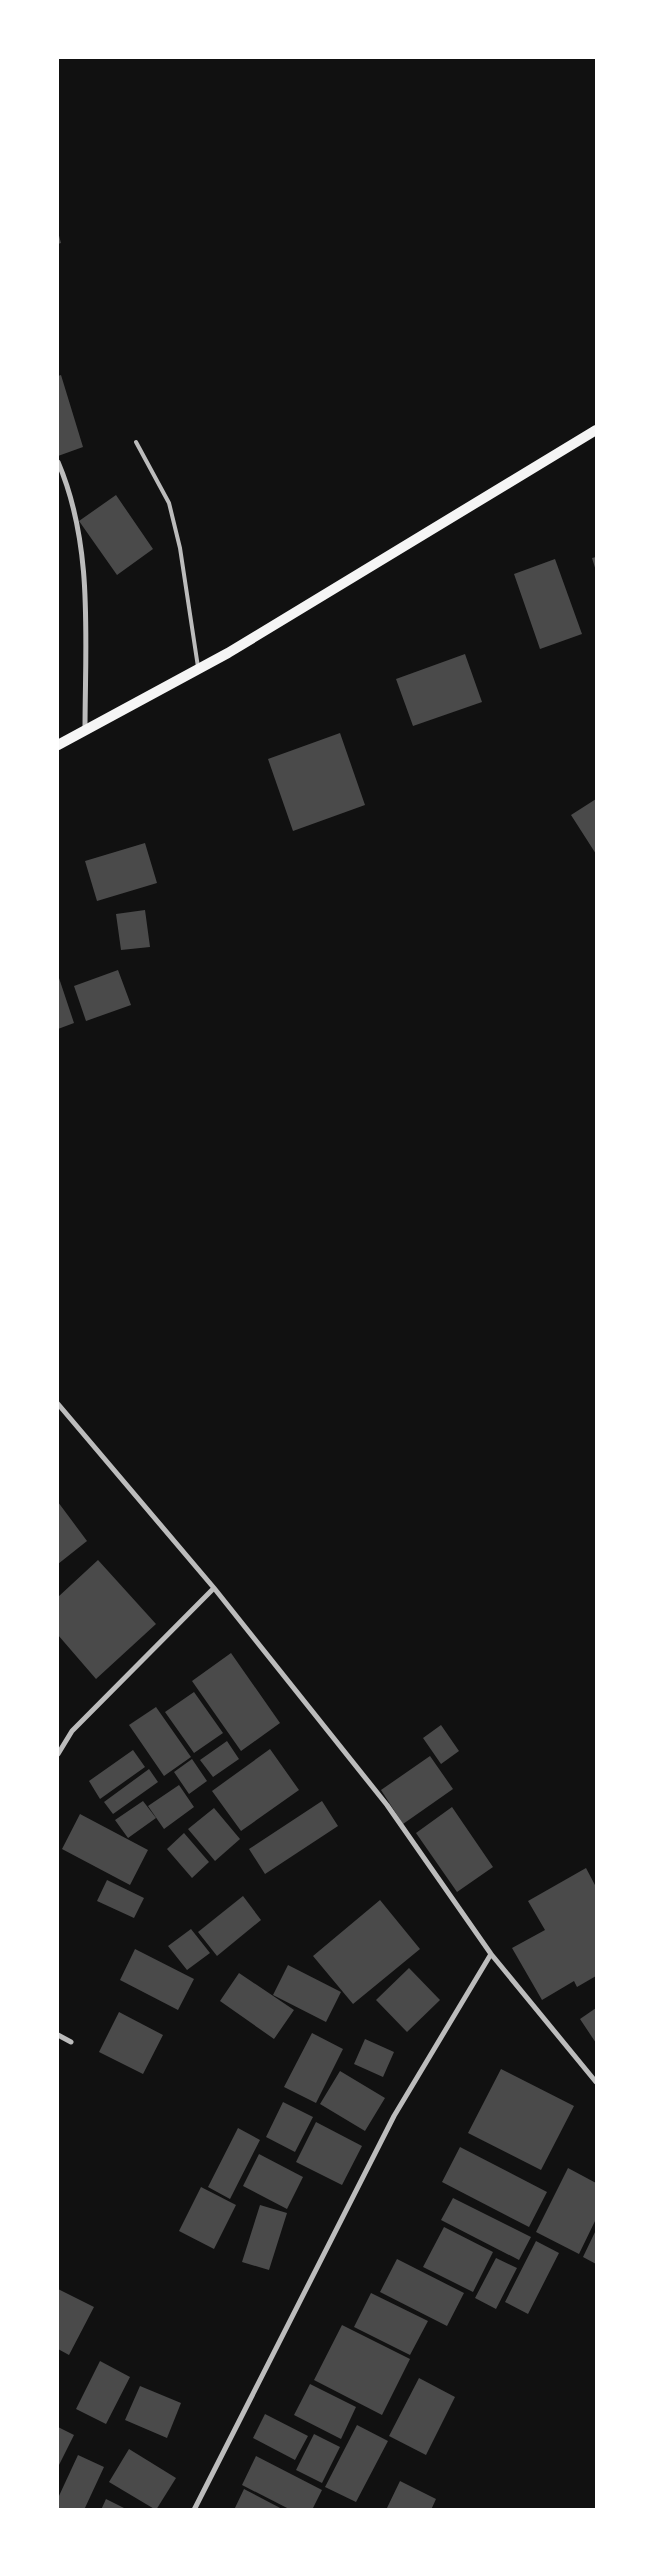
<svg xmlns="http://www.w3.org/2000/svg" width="654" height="2567" font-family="Cabin,sans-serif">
<rect width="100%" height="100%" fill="#111"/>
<path fill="#4a4a4a" d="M58 232 61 243 58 244Z
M61 375 83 447 58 456V376Z
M116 495 153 549 117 575 79 521Z
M596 557V571L592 558Z
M555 559 582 634 540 649 514 574Z
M465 654 482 702 413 726 396 679Z
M340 733 365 805 293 831 268 759Z
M596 799V854L571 815Z
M145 843 157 883 97 901 85 861Z
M145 910 150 947 121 950 116 914Z
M118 970 131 1005 86 1021 74 986Z
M58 975 74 1023 58 1029Z
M58 1502 87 1541 58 1564Z
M98 1560 156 1624 96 1679 58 1635V1597Z
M231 1653 280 1723 241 1751 192 1681Z
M194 1692 223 1733 194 1753 165 1712Z
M156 1707 191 1757 164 1776 129 1725Z
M441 1725 459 1751 441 1764 423 1738Z
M227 1741 239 1759 213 1777 200 1760Z
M270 1749 299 1790 241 1831 212 1791Z
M133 1750 145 1767 100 1799 89 1781Z
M430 1756 453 1789 403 1824 381 1790Z
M192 1759 207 1781 189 1794 174 1772Z
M149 1769 158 1782 113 1814 104 1802Z
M179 1785 194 1807 164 1829 148 1806Z
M143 1801 156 1818 128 1838 115 1820Z
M322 1801 338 1826 265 1874 249 1849Z
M452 1807 493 1867 457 1892 416 1833Z
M214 1808 240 1839 215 1861 188 1829Z
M80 1814 148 1850 130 1885 62 1849Z
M184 1833 209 1862 192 1878 167 1849Z
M586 1868 596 1887V1976L577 1987 574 1981 542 2000 512 1948 545 1930 528 1901Z
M107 1880 144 1898 134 1918 97 1901Z
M243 1896 261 1920 217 1956 198 1932Z
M380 1900 420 1949 353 2004 313 1956Z
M191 1929 210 1953 187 1970 168 1946Z
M135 1949 194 1979 178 2010 120 1980Z
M288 1965 341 1992 326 2022 273 1995Z
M409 1968 440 2000 407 2032 376 2000Z
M239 1973 294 2010 274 2039 220 2001Z
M596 2008V2043L580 2019Z
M119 2012 163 2035 143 2074 99 2052Z
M312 2033 343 2049 316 2103 284 2087Z
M365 2039 394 2052 383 2077 354 2064Z
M501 2069 574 2106 541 2170 468 2133Z
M340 2071 385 2098 365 2131 320 2104Z
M283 2102 313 2117 295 2152 266 2137Z
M316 2122 362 2146 342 2185 296 2162Z
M238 2128 260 2140 230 2199 208 2187Z
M460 2147 547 2192 529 2227 442 2182Z
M259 2154 303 2177 287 2209 243 2186Z
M568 2168 596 2183V2219L579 2254 536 2232Z
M201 2187 236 2205 214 2249 179 2231Z
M453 2198 531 2237 519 2260 441 2220Z
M260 2205 287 2213 269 2270 242 2262Z
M444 2227 493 2252 473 2292 423 2267Z
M596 2230V2264L583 2257Z
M536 2241 559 2253 528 2314 505 2302Z
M496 2258 517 2268 496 2309 475 2298Z
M397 2259 464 2293 447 2326 380 2292Z
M58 2289 94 2307 69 2355 58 2349Z
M371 2293 428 2321 410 2355 354 2327Z
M342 2325 410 2359 382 2415 314 2380Z
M100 2361 130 2377 106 2424 76 2409Z
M419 2378 455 2397 426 2455 389 2436Z
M310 2384 356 2407 341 2439 294 2415Z
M140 2386 181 2403 167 2438 125 2420Z
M265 2414 308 2436 295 2460 253 2438Z
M357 2425 388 2441 356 2502 325 2487Z
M58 2427 74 2435 58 2467Z
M314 2434 340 2447 322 2483 296 2470Z
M129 2449 176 2478 156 2510 109 2482Z
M78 2455 104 2467 84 2510H60L58 2509V2498Z
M256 2456 322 2490 312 2510H291L242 2485Z
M400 2481 436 2499 431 2510H386Z
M244 2489 284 2510H234Z
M106 2499 128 2510H101Z"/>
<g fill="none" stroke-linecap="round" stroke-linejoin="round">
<path stroke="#bcbcbc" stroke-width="4" d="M136 442 169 503 180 548 198 667"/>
<path stroke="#bcbcbc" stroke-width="5" d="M58 462C94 546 85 640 85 730
M58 1404 214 1588 387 1805 491 1954 596 2082
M58 1754 72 1731 214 1588
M58 2035 71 2042
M194 2510 394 2116 491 1954"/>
<path stroke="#f5f5f5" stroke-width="10" d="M58 745 228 653 596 430"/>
</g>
<rect width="654" height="2567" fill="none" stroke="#ffffff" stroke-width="118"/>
</svg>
